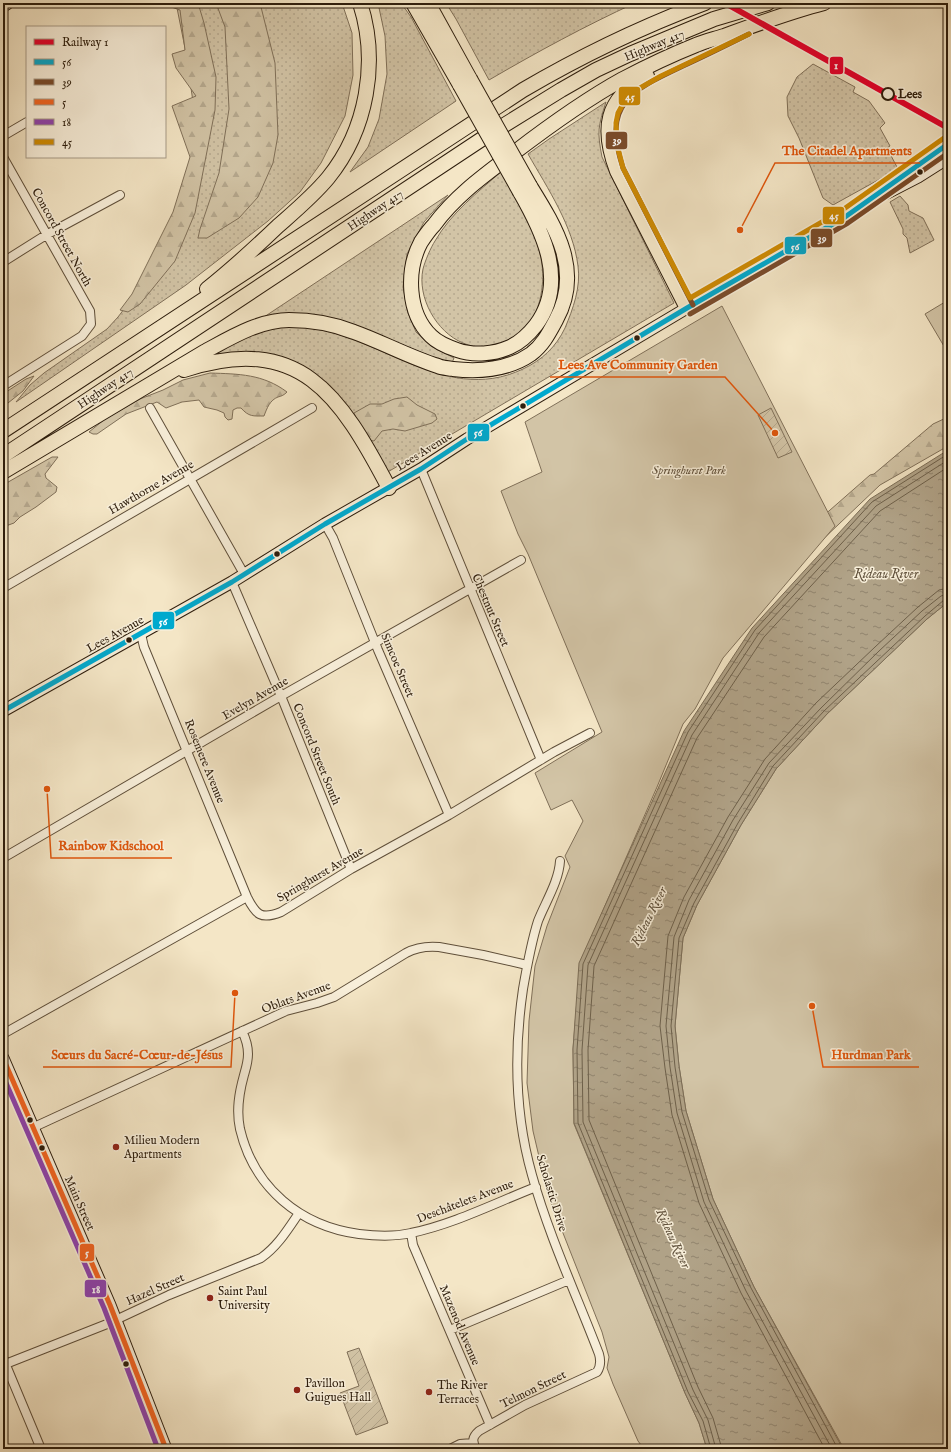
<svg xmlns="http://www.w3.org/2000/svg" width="951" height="1452" font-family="'IM FELL English',serif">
<defs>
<pattern id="grass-dots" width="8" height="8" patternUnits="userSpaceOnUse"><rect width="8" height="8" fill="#d2c4a6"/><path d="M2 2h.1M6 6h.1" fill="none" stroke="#b5a88e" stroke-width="1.8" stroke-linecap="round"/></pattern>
<pattern id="forest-firs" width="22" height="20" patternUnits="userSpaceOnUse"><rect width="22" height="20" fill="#d2c4a6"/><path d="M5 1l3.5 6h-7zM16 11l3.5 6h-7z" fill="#b5a88e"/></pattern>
<pattern id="garden-furrows" width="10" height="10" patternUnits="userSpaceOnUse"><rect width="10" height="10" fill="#d2c4a6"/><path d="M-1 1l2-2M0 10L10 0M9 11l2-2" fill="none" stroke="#b5a88e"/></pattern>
<pattern id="water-ripples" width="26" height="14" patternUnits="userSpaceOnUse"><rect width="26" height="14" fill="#b0a287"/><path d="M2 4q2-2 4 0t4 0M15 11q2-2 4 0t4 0" fill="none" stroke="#90836d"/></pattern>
</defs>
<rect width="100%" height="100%" fill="#f4e6c6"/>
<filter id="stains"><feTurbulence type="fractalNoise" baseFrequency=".005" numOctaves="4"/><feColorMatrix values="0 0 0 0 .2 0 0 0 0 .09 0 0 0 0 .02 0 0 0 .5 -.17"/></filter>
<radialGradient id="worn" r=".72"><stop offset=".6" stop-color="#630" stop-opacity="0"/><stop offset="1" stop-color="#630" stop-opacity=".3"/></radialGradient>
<path fill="url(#grass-dots)" stroke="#807059" d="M176 3H342L352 33 353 75 345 116 321 163 300 192 268 221 186 285 16 402 30 385 44 373 107 329 118 317 137 292 187 187 195 116 186 53Z
M378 3H401L411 17 456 101 350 172 368 147 379 119 387 74 385 36Z
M446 3H635C585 26 537 52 489 80L456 19Z
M813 64 855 87 853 92 869 101 885 123 880 128 890 146 887 148 898 169 833 205 823 198 799 138 788 116 787 97 797 77Z
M606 102C598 127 597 131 602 157L674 303 386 473 348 408 322 380 290 361 263 353 237 354 215 358 213 354C240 340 261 327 292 327 373 326 441 408 523 369 542 360 556 347 565 328 573 309 581 287 578 266 573 226 548 189 528 154L549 139Z
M502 171C517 199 538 232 542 265 545 286 539 315 525 330 520 335 512 338 506 341 493 348 476 349 463 343 436 332 417 297 423 269 425 261 431 247 435 241 451 213 478 192 502 171Z
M448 195 424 222 407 254 403 287 408 313 416 332 431 346 454 358 452 363 435 358 383 337 261 319Z
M900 196 908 205 909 211 923 218 934 240 910 253 907 238 903 234V229L890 202Z"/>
<path fill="url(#forest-firs)" stroke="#807059" d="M160 3H198L204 23 216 77 215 110 195 213 175 261 140 304 128 312 120 310 132 294 173 212 190 157 172 106 196 96 176 68 172 54 185 50 180 10Z
M216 3H260L275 63 278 135 273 163 258 197 239 218 207 238H198L200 229 219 173 229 109 225 27Z
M210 373C239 374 263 374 287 392 284 395 282 396 278 397 270 400 267 408 264 416 253 416 249 417 241 408H237L233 410 232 419 228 420 225 417 224 413 217 410 204 407 199 400 182 402 166 408 157 402 126 414 97 434H93L89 432 105 419 140 399 163 390 183 380Z
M34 376 23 391 3 407V394L26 379Z
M407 397 417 405 435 414 437 419 432 423 405 431 393 429 382 431 374 441 369 440 361 430 354 413 370 404H382L394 399Z
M948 417V446L880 485 798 563 781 553 870 475 874 474 933 424Z
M52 457H58L45 474 46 478 57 487 56 492 36 507 20 517 14 523 3 527V485Z"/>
<path fill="#d2c4a6" stroke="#807059" d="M945 302 948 308V353L925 314Z
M722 306 835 526 723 658 695 709 683 724 657 787 580 963 573 1049 574 1124 685 1393 699 1423 707 1449H644L638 1441 613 1384 607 1368 609 1357 602 1332 548 1195 533 1131 527 1083 529 1021 535 966 547 926 570 867 565 856 583 821 572 800 551 810 535 773 602 732 528 554 518 534 501 491 542 472 525 422Z
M948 602V1449H844L754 1287 713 1199 686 1111 679 1066 675 1026 683 938 697 905 741 825 776 769 827 714 927 619Z"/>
<path fill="url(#garden-furrows)" stroke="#807059" d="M771 408 792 452 778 458 758 415Z
M359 1348 388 1423 356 1435 340 1393 359 1386 347 1352Z"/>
<path fill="url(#water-ripples)" stroke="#7c6d56" d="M948 450V602L927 619 827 714 776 769 741 825 697 905 683 938 675 1026 679 1066 686 1111 713 1199 754 1287 843 1449H707L699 1423 685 1393 574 1123 573 1049 579 963 684 731 752 628 870 499Z"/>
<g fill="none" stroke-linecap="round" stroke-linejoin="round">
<path stroke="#6e604a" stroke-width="1" d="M711 1449 703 1421 688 1392 578 1123 577 1050 583 964 688 732 755 630 872 502 948 454
M716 1449 708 1420 693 1390 583 1122 582 1050 588 965 692 735 759 633 876 506 948 460
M722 1449 713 1418 698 1387 589 1120 588 1050 594 966 697 738 764 637 880 511 948 467
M825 1449 741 1293 699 1203 672 1115 665 1068 660 1026 668 936 684 897 728 817 765 759 816 703 875 647 918 607 939 590 948 588
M832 1449 746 1291 704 1202 677 1113 670 1067 666 1026 674 937 689 900 733 820 769 763 821 708 879 651 922 611 941 596 948 594
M838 1449 751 1288 709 1200 682 1112 675 1067 671 1026 679 938 694 903 738 823 773 766 824 711 925 616 944 600 948 599"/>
<defs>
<path id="street" d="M3 136 27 122
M3 157 90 311 91 324 82 336 3 386
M3 262 46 235 120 195
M150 408 244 574
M421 469 541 760
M325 524 333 538 378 650 449 815
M232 582 281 696 351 869
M3 588 312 408
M141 634 144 647 247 897C256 915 261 920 281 912L351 869 449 815 554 752 590 733
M3 858 281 696 521 560
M242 1031C246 1039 248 1046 248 1054 248 1062 246 1068 244 1075 239 1093 236 1110 240 1129 254 1188 300 1226 359 1234 376 1236 394 1237 411 1233 454 1224 495 1203 536 1187
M3 1034 247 897
M32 1128 286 1011 317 1003 334 997 406 953C417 947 427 946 439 947L483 955 527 965
M411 1233 413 1245 490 1425
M450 1330 569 1280
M3 1358 41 1449
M3 1365 107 1324 169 1295 261 1258C278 1246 288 1229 299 1213
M450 1449 460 1444 473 1443
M476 1449C472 1441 472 1437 479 1431L525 1405 597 1372C601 1366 601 1361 599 1354 576 1294 549 1236 532 1175 515 1115 514 1050 523 989 527 966 531 943 538 921 545 903 559 881 560 861"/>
<path id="secondary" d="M3 6 7 4
M887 193 918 177 948 158
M3 711 232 582 325 524 421 469 467 439 687 308 845 217 948 144
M3 1058 110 1305 166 1449"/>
<path id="highway" d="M413 3 460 85
M428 3 470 79
M647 76C605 99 601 129 617 171L687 308
M520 192C543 232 568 282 536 325 529 334 521 342 510 347 494 354 474 356 457 350 448 347 438 343 431 336 407 313 406 270 421 242 425 236 429 230 434 225 456 195 486 174 515 152 549 126 585 100 623 79 646 67 671 55 696 45 705 41 715 39 724 36 757 24 789 12 824 3
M207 289C232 269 255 248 278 226 295 211 313 196 328 178 367 130 379 62 360 3
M184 370C300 332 340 395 389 488
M3 431 523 90C581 56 641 27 705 3
M3 456 485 137 561 90 596 70 630 54 714 19 768 3
M3 472 204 352C230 338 259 320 289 320 310 320 334 324 354 332 382 342 409 357 438 366 442 368 448 368 453 369 480 372 508 370 531 354 543 345 549 333 556 320 583 271 556 228 530 186"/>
</defs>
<use href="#street" stroke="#5f4f3a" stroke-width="10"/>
<use href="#secondary" stroke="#2d1d0c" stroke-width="13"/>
<use href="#highway" stroke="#2d1d0c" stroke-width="16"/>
<use href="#street" stroke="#f8efda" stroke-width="8"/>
<use href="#secondary" stroke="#f8efda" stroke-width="11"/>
<use href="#highway" stroke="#f4e6c6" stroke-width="14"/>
<defs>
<path id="highway-bridge" d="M470 79 530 186
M460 85 520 192"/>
</defs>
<use href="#highway-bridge" stroke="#2d1d0c" stroke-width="16" stroke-linecap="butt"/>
<use href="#highway-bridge" stroke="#f4e6c6" stroke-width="14"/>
<defs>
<path id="bus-1" d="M3 711 232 582 325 524 421 469 467 439 687 308 845 217 948 144"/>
<path id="bus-2" d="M693 305 623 168C602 104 630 91 683 66 705 56 727 45 749 34
M690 314 848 223 948 153"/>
<path id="bus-3" d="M3 1058 110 1305 166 1449"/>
<path id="bus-4" d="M3 1076 104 1308 158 1449"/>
<path id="bus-5" d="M749 34 661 76 640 88 630 96 623 104 618 113 616 123 617 145 623 168 690 298 841 211 944 138"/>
</defs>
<use href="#bus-1" stroke="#f8efda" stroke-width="8"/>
<use href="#bus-2" stroke="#f8efda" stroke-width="8"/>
<use href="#bus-3" stroke="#f8efda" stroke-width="8"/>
<use href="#bus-4" stroke="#f8efda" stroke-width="8"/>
<use href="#bus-5" stroke="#f8efda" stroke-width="8"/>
<use href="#bus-1" stroke="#00a9ce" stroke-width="5"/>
<use href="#bus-2" stroke="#7a4b2a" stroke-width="5"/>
<use href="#bus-3" stroke="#f26522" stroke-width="5"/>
<use href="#bus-4" stroke="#8e44ad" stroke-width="5"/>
<use href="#bus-5" stroke="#cf8b02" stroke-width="5"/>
<defs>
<path id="rail-1" d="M725 3 948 128"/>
</defs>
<use href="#rail-1" stroke="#f8efda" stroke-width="9"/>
<use href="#rail-1" stroke="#e4002b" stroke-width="6"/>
</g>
<circle fill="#f8efda" stroke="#2d1d0c" stroke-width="2" cx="888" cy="94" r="6"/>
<g fill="#2d1d0c" stroke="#f8efda" stroke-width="1.5">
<circle cx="920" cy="172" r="3.5"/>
<circle cx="637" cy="338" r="3.5"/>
<circle cx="523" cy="406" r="3.5"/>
<circle cx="277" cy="554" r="3.5"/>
<circle cx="129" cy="640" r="3.5"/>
<circle cx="30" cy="1120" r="3.5"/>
<circle cx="42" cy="1148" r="3.5"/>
<circle cx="126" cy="1364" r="3.5"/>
</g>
<g fill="#8f2418" stroke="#f8efda" stroke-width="1.5">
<circle cx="116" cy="1147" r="4"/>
<circle cx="210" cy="1298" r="4"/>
<circle cx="297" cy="1390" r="4"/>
<circle cx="429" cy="1392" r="4"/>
</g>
<g text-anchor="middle" stroke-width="3" stroke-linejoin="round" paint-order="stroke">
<g font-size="12" fill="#2d1d0c" stroke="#f8efda">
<text transform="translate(654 45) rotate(-23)" y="4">Highway 417</text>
<text transform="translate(375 210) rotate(-34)" y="4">Highway 417</text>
<text transform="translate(62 237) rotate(61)" y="4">Concord Street North</text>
<text transform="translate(105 388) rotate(-34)" y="4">Highway 417</text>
<text transform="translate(424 451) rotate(-32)" y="4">Lees Avenue</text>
<text transform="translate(151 487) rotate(-30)" y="4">Hawthorne Avenue</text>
<text transform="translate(491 610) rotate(67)" y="4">Chestnut Street</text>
<text transform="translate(115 634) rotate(-29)" y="4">Lees Avenue</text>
<text transform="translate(398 665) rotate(67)" y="4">Simcoe Street</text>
<text transform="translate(255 698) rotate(-30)" y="4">Evelyn Avenue</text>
<text transform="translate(317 754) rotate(68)" y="4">Concord Street South</text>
<text transform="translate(205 761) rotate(68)" y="4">Rosemere Avenue</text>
<text transform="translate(320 874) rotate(-30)" y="4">Springhurst Avenue</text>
<text transform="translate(296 997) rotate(-20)" y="4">Oblats Avenue</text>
<text transform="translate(552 1193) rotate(73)" y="4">Scholastic Drive</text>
<text transform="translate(465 1201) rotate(-21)" y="4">Deschâtelets Avenue</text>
<text transform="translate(80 1203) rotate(66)" y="4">Main Street</text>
<text transform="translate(155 1289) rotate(-24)" y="4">Hazel Street</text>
<text transform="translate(460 1325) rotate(67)" y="4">Mazenod Avenue</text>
<text transform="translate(533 1389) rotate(-26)" y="4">Telmon Street</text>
</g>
<g font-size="12" font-weight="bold" fill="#2d1d0c" stroke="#f8efda" text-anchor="start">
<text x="898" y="98">Lees</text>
</g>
<g font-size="12" font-style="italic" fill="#5f4f3a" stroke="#f8efda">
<text x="689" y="474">Springhurst Park</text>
</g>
<g font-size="12" fill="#2d1d0c" stroke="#f8efda" text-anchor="start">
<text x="124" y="1144">Milieu Modern<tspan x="124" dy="14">Apartments</tspan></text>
<text x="218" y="1295">Saint Paul<tspan x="218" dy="14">University</tspan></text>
<text x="305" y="1387">Pavillon<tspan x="305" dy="14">Guigues Hall</tspan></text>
<text x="437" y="1389">The River<tspan x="437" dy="14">Terraces</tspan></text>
</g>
<g font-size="13" font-style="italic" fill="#61523d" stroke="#f8efda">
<text x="886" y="578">Rideau River</text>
<text transform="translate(648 916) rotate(-63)" y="5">Rideau River</text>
<text transform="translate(674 1238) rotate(65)" y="5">Rideau River</text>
</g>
</g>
<path fill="none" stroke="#df560c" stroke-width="1.5" d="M740 230L775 163H920M775 433L725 377H550M47 789L51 858H172M235 993L231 1067H43M812 1006L823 1067H919"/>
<g fill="#df560c" stroke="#f8efda" stroke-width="1.5">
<circle cx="740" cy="230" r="4"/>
<circle cx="775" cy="433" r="4"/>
<circle cx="47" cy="789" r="4"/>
<circle cx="235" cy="993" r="4"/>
<circle cx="812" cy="1006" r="4"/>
</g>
<g font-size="13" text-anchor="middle" font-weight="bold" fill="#df560c" stroke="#f8efda" stroke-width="3" stroke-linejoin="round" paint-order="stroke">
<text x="847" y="155">The Citadel Apartments</text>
<text x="638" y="369">Lees Ave Community Garden</text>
<text x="111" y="850">Rainbow Kidschool</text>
<text x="137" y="1059">Sœurs du Sacré-Cœur-de-Jésus</text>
<text x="871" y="1059">Hurdman Park</text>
</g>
<g stroke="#f8efda" stroke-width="1.5">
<rect x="829" y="56" width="15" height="19" rx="4" fill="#e4002b"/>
<rect x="618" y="86" width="23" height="20" rx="4" fill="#cf8b02"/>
<rect x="605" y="131" width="23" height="19" rx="4" fill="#7a4b2a"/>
<rect x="822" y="206" width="23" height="19" rx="4" fill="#cf8b02"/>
<rect x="810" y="228" width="23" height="20" rx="4" fill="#7a4b2a"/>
<rect x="784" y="236" width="23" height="19" rx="4" fill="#00a9ce"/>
<rect x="467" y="423" width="23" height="19" rx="4" fill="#00a9ce"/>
<rect x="152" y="611" width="23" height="19" rx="4" fill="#00a9ce"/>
<rect x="79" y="1243" width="16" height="19" rx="4" fill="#f26522"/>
<rect x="84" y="1279" width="23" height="19" rx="4" fill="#8e44ad"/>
</g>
<g font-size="11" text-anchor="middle" font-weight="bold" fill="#fff">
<text x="836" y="69">1</text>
<text x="630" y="100">45</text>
<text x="617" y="144">39</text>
<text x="834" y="219">45</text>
<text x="822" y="242">39</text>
<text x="795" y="250">56</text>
<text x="478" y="436">56</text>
<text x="163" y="625">56</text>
<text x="87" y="1256">5</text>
<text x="96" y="1293">18</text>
</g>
<rect width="951" height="1452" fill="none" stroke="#f4e6c6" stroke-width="16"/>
<rect x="4" y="4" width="943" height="1444" fill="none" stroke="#2d1d0c" stroke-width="2"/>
<rect x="8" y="8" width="935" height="1436" fill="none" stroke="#2d1d0c"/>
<rect x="26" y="26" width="140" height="132" fill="#f8efda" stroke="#a79b88"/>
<rect x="34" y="39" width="20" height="6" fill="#e4002b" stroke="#a79b88"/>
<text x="62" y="46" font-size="12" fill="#2d1d0c">Railway 1</text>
<rect x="34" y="59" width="20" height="6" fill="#00a9ce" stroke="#a79b88"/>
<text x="62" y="66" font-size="12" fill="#2d1d0c">56</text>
<rect x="34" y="79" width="20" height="6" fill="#7a4b2a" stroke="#a79b88"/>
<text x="62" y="86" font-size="12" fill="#2d1d0c">39</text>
<rect x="34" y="99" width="20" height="6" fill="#f26522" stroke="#a79b88"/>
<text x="62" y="106" font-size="12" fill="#2d1d0c">5</text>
<rect x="34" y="119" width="20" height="6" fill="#8e44ad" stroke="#a79b88"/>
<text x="62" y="126" font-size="12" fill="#2d1d0c">18</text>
<rect x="34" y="139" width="20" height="6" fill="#cf8b02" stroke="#a79b88"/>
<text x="62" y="146" font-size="12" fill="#2d1d0c">45</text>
<rect width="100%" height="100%" filter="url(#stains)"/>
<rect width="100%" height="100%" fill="url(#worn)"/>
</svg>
